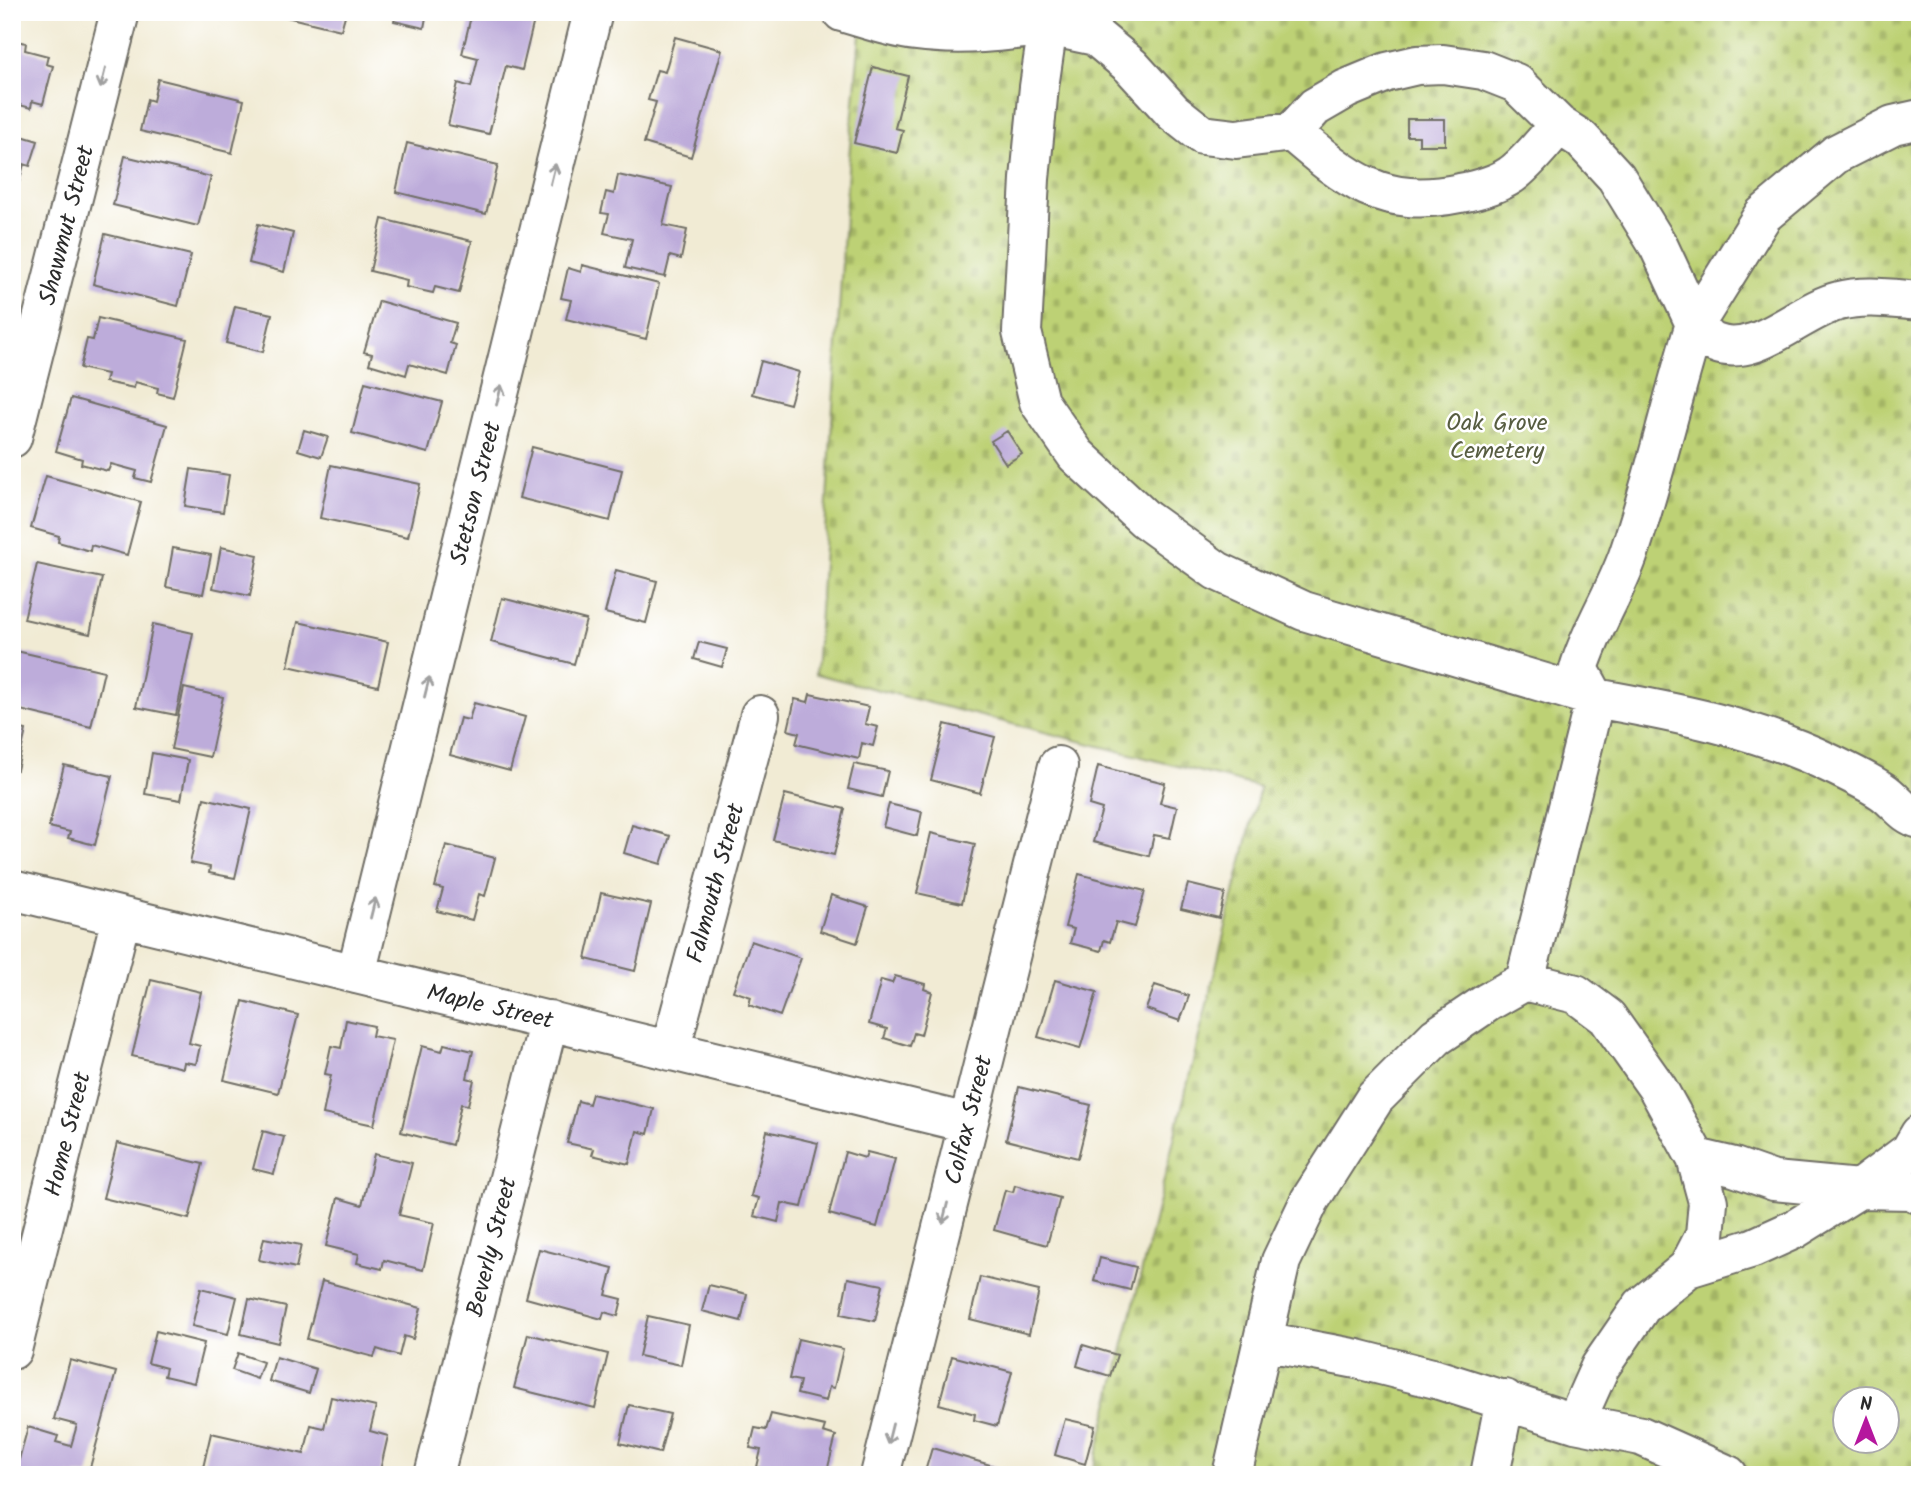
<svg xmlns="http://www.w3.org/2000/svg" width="1932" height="1487" font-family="Kalam,sans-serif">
<defs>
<pattern id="cemetery-stones" width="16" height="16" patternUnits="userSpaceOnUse" patternTransform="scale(1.75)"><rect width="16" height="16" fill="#bdd175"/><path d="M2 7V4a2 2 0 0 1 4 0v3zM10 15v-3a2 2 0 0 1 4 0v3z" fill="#a3b465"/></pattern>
</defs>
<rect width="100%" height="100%" fill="#fff"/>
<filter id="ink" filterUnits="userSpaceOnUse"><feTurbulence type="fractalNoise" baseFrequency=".0143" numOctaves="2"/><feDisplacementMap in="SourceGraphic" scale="14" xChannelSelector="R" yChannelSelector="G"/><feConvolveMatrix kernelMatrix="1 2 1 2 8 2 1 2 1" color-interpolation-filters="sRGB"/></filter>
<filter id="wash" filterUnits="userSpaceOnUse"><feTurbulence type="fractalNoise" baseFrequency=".00686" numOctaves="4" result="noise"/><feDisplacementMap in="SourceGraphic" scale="28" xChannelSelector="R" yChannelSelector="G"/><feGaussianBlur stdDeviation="1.57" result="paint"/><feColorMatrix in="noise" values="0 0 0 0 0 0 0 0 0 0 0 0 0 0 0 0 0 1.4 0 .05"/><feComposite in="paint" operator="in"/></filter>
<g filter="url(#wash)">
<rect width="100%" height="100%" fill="#f1ebd4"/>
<path fill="url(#cemetery-stones)" stroke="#747e50" stroke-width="2" fill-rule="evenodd" d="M862 12H1920V1475H1092L1260 787 816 674 848 169ZM1844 1400H1886V1442H1844Z"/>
<g id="blocks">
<path fill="#bdacda" d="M279 12H346L341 30 278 15Z
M396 12H427L424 28 394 21Z
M472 12H519L535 16 522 70 506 66 489 134 448 125 458 83 471 87 478 58 462 54Z
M675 37 722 50 691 157 644 143 656 102 648 100 657 70 665 72Z
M12 40 26 43 25 50 48 56 46 64 53 66 43 104 32 101 31 108 12 103Z
M873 67 908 76 895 128 903 130 897 153 854 143Z
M158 79 244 100 232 153 140 131 147 99 153 101Z
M1407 119H1445V145H1419V136H1407Z
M12 133 38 141 30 166 24 164 18 186 12 184Z
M407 143 498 165 486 214 396 192Z
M125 156 211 177 198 226 113 205Z
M618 175 672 187 663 225 687 230 681 259 670 256 665 277 625 268 632 239 604 233 609 214 601 213 606 192 614 194Z
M382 219 472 241 459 293 435 287 433 293 406 287 407 280 370 271Z
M258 224 293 233 284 272 249 263Z
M105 234 191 255 178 306 93 284Z
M582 265 659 284 646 339 566 319 571 300 561 298 568 268 581 272Z
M379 301 456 323 450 343 456 345 448 375 409 364 406 375 369 364 372 354 364 352Z
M235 306 272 314 263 352 226 343Z
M98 318 187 339 173 397 157 393 158 388 135 382 134 388 105 382 107 374 80 368 87 339 93 340Z
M761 361 799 372 790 404 752 394Z
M365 382 442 402 428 453 352 433Z
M71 398 167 425 151 482 135 478 137 471 111 464 108 471 81 464 82 459 56 451Z
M304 430 328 437 321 457 298 450Z
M1007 431 1022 454 1006 464 991 441Z
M532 447 622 470 610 521 519 498Z
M331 465 420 484 408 537 320 518Z
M191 469 229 475 223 512 185 506Z
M46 476 141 502 127 555 91 545 90 551 58 542 59 536 31 528Z
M221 547 258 555 250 596 213 588Z
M173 548 211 555 203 594 166 587Z
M37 564 102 578 90 634 24 619Z
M616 570 657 581 646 623 605 613Z
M502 598 586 620 574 664 491 642Z
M298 622 388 642 378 686 288 666Z
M153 624 193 633 176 715 136 707Z
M699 642 727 649 722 667 694 659Z
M12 650 104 671 91 727 12 708Z
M184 688 223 697 210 757 171 749Z
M810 694 869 707 865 724 878 727 873 746 862 743 859 759 796 744 799 733 788 730 795 699 808 702Z
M474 703 525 717 510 771 450 755 460 718 469 720Z
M945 724 995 737 980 793 931 780Z
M12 727 26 730 17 770 12 769Z
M152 753 188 760 181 800 145 794Z
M854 764 888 771 882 797 848 789Z
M64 765 112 776 95 845 68 838 70 832 49 827Z
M1098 766 1165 783 1160 803 1177 807 1170 838 1154 835 1149 856 1093 842 1102 809 1089 805Z
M785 794 845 809 834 855 773 840Z
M204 798 251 809 235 878 209 873 210 867 190 863Z
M889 804 922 812 917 836 883 827Z
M632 825 670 836 661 864 624 853Z
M931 833 975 844 962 903 917 893Z
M446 845 495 858 485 896 479 894 472 920 437 911 443 889 435 887Z
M1079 874 1145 891 1135 927 1116 922 1110 942 1104 940 1101 951 1070 943 1074 929 1065 927Z
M1188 884 1225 893 1219 918 1181 909Z
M601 893 651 904 635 971 586 959Z
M831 895 868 907 857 943 820 931Z
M751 941 801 958 780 1016 749 1005 751 997 733 991Z
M895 976 925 984 924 989 932 992 921 1035 914 1033 910 1046 884 1038 887 1029 869 1024 881 980 892 983Z
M151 980 201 992 189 1043 200 1046 196 1064 184 1062 183 1068 132 1056Z
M1055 980 1097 992 1080 1049 1038 1037Z
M1155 985 1189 996 1180 1021 1146 1009Z
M243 1001 298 1015 278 1093 224 1080Z
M346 1020 374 1026 372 1036 393 1040 374 1125 323 1114 331 1075 325 1074 331 1046 341 1048Z
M444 1044 473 1051 467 1078 474 1080 468 1105 461 1104 452 1145 401 1132 422 1046 442 1051Z
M1019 1087 1091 1105 1078 1158 1006 1140Z
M592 1094 654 1109 648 1134 637 1131 629 1164 592 1155 594 1149 567 1143 578 1101 589 1104Z
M263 1131 284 1137 274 1174 253 1169Z
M767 1131 818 1143 802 1207 782 1203 778 1222 754 1216 759 1198 751 1196Z
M117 1143 203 1164 189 1219 103 1198Z
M845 1152 865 1158 867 1152 895 1159 877 1227 829 1214Z
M374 1154 412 1163 399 1215 434 1223 423 1270 384 1260 382 1269 357 1263 359 1254 326 1246 338 1198 362 1205Z
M1015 1185 1060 1198 1047 1245 994 1230 1005 1190 1013 1192Z
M264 1238 301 1245 296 1268 259 1260Z
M539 1249 613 1268 606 1295 622 1299 618 1316 604 1312 602 1319 526 1298Z
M1100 1258 1136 1267 1130 1290 1094 1281Z
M980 1277 1039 1291 1029 1334 970 1319Z
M848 1278 883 1285 875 1321 841 1314Z
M322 1281 421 1308 413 1339 404 1336 399 1356 377 1349 374 1357 307 1339Z
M709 1285 747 1294 741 1321 702 1311Z
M201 1288 237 1297 228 1334 192 1326Z
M249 1299 286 1307 278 1343 241 1334Z
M648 1316 689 1325 681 1365 639 1356Z
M156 1331 204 1343 194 1383 164 1376 166 1368 148 1363Z
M528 1334 608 1354 595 1408 514 1388Z
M798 1339 843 1349 834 1388 829 1387 826 1401 797 1394 800 1381 789 1379Z
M1083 1345 1117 1355 1110 1376 1077 1366Z
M238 1353 263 1362 257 1379 232 1370Z
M952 1356 1012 1372 997 1426 974 1420 975 1414 939 1404Z
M276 1357 316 1369 309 1393 269 1381Z
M70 1360 116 1372 88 1475 15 1474 28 1427 58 1436 56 1442 71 1446 77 1425 54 1419Z
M331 1397 376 1407 370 1431 388 1436 379 1475H213L202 1472 211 1433 304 1454 311 1425 324 1428Z
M629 1405 670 1414 660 1453 620 1443Z
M771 1414 825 1426 823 1432 836 1436 826 1475H788L757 1467 761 1450 750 1448 755 1428 766 1430Z
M1065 1419 1095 1426 1085 1464 1055 1455Z
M932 1448 997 1467 994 1475H924Z"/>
</g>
</g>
<g filter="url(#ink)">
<use href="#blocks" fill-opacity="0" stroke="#706e66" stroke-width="2"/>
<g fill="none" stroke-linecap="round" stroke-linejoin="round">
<defs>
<path id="minor" d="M842 12C866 19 891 28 916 31 961 37 1004 32 1048 26L1039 87 1030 179 1022 332 1039 402 1076 455 1145 519 1217 571 1304 611 1595 698 1579 669C1591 629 1614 595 1628 556 1654 480 1671 401 1695 324 1701 330 1707 340 1715 343 1756 360 1800 310 1839 301 1865 294 1894 299 1920 301
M1052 12 1048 26 1095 36 1131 66 1173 112 1202 135 1236 139 1292 132 1315 107 1346 89 1387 72 1417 65 1443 64 1483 70 1516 83 1559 125 1581 139 1616 177 1659 247 1695 324 1763 215 1836 154 1893 125 1920 119
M1292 132C1348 180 1382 209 1460 193 1477 190 1496 185 1511 175 1529 162 1544 141 1559 125
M12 438 120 12
M12 890 967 1123
M356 974 593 12
M1525 981 1595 698C1674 712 1757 728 1829 763 1846 771 1865 780 1882 791 1896 800 1903 815 1920 819
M670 1051 760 715
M1696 1158 1734 1167 1774 1181 1859 1189 1910 1151 1920 1134
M1263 1341 1357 1359 1436 1379 1575 1423 1600 1367 1642 1306 1688 1268 1753 1248 1795 1229 1859 1189 1911 1190 1920 1195
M12 1350 121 918
M1575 1423 1641 1436 1728 1475
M434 1475 549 1020
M880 1475 1058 766
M1232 1475 1281 1261 1310 1200 1375 1098 1436 1037 1488 1002 1525 981 1576 994 1607 1017 1658 1089 1696 1158 1708 1202 1705 1235 1688 1268
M1490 1475 1505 1399"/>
</defs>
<use href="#minor" stroke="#706e66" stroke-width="42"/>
<use href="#minor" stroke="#fff" stroke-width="38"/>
</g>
<defs><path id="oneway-shaft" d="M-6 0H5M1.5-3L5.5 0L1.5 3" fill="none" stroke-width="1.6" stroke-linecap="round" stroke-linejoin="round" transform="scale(1.75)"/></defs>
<g stroke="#a0a0a0">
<use href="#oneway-shaft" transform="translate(103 78) rotate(104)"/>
<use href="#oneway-shaft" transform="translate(553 174) rotate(-76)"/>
<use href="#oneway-shaft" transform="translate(499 395) rotate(-76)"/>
<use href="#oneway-shaft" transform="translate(427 687) rotate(-76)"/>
<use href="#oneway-shaft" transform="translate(373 908) rotate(-76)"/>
<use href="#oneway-shaft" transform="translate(945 1213) rotate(104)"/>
<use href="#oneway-shaft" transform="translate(890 1434) rotate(104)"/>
</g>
</g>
<g text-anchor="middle" stroke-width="5" stroke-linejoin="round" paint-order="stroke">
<g font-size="24" fill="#2b2b2b" stroke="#fff">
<text transform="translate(66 225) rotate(-76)" y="8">Shawmut Street</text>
<text transform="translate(475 493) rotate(-76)" y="8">Stetson Street</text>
<text transform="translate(715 883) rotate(-75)" y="8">Falmouth Street</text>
<text transform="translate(490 1006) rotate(13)" y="8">Maple Street</text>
<text transform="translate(968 1120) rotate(-76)" y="8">Colfax Street</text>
<text transform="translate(67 1134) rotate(-76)" y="8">Home Street</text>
<text transform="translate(491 1247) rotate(-76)" y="8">Beverly Street</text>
</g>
<g font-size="24" fill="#575d41" stroke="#fff">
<text x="1497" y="430">Oak Grove<tspan x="1497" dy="28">Cemetery</tspan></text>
</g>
</g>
<rect width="1932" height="1487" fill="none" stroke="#fff" stroke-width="42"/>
<g transform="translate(1866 1420)"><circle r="33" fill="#ffffff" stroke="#aaaaaa" stroke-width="2"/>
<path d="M0-5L12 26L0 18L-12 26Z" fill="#b5179e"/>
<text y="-10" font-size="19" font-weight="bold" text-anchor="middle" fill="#2b2b2b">N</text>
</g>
</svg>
